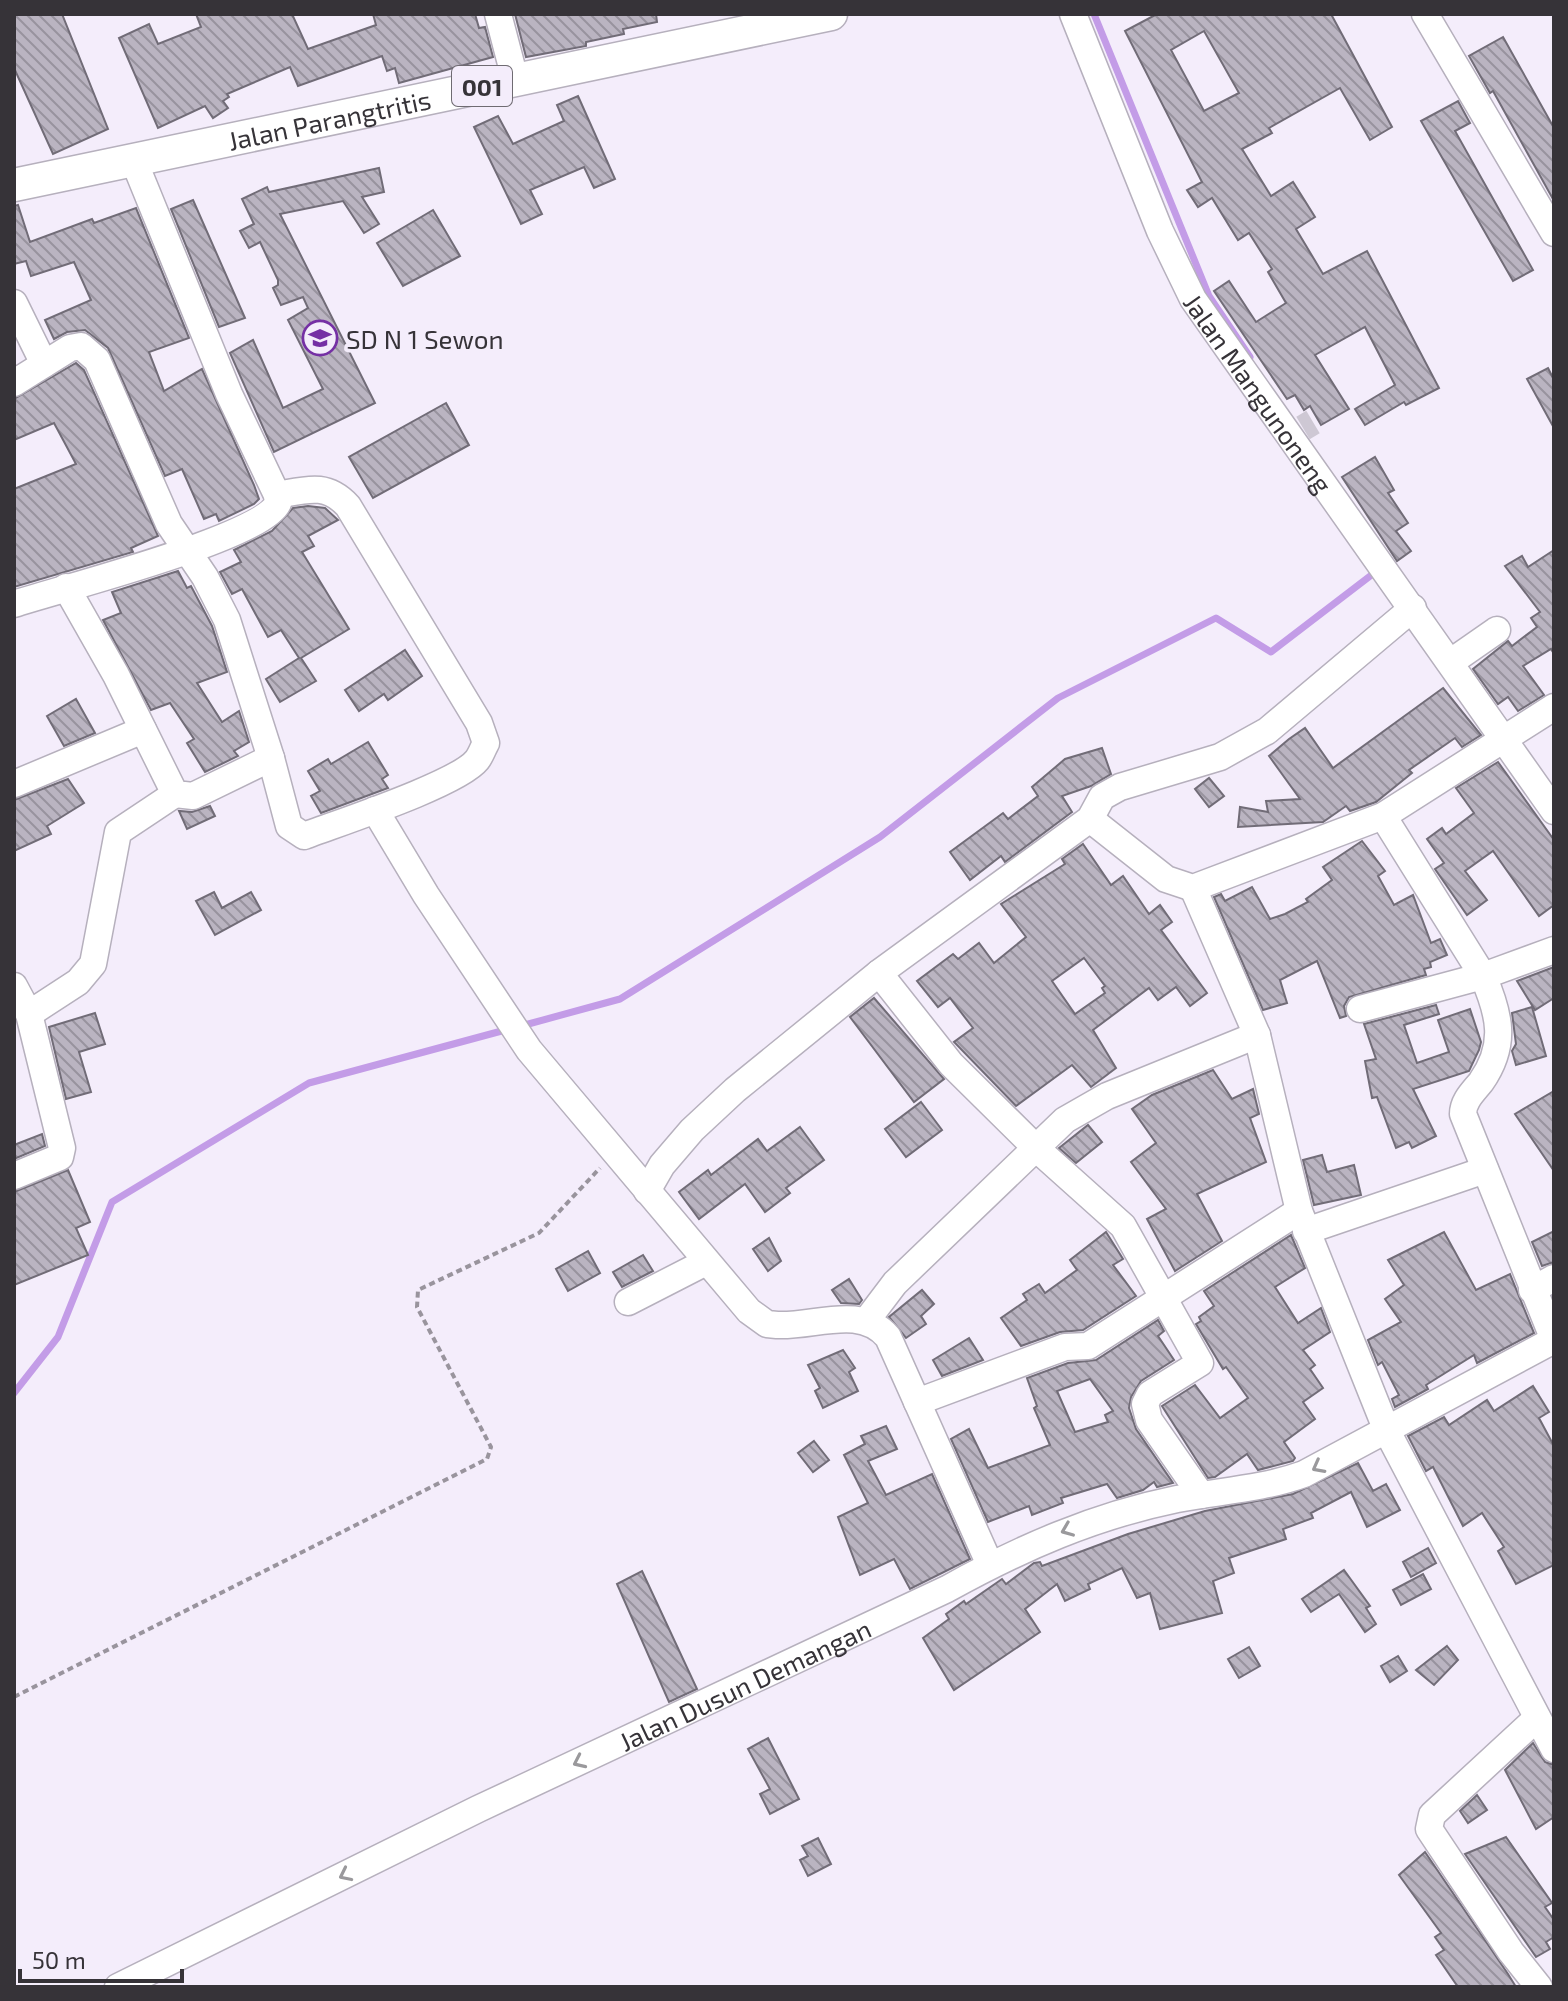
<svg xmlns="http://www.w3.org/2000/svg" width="1568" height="2001" viewBox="0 0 1568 2001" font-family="'Exo 2',sans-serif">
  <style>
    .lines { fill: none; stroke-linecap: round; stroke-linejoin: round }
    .stream { stroke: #c39ce7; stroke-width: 7 }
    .building { fill: url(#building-back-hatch); stroke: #716c77; stroke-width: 2; fill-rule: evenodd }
    .minor-tunnel { stroke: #cec8d4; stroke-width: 26; stroke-dasharray: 26 13; stroke-linecap: butt }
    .minor-casing { stroke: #b6b0bd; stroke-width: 29 }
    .major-casing { stroke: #b6b0bd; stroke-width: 35 }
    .path { stroke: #99949d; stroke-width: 4; stroke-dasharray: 6 4; stroke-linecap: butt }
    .minor { stroke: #fff; stroke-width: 26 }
    .major { stroke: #fff; stroke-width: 32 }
    .oneway { stroke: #9a999c }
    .labels { text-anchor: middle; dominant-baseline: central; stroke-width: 7; stroke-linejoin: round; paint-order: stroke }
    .shield { fill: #f4edfb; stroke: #6f6b72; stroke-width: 2 }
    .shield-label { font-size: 24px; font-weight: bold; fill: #363338 }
    .street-label { font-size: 26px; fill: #363338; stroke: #f4edfb }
    .poi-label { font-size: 26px; fill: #363338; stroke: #f4edfb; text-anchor: start }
  </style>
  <defs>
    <pattern id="building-back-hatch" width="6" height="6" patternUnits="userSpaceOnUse" patternTransform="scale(2)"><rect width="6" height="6" fill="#bab4c1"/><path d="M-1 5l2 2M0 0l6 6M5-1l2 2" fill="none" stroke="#98939e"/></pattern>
  </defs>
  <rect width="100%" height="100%" fill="#f4edfb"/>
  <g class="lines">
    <g class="stream">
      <path d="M1094,14L1209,296L1250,357"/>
      <path d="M521,1026L620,999L880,837L1058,698L1216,618L1271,652L1378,570"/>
      <path d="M14,1393L58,1337L112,1202L309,1083L509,1029"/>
    </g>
  </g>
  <g class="building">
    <path d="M14,14H62L108,129L53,154L14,68Z"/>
    <path d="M196,14H292L308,49L376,25L373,14H475L479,28L485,27L493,57L399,83L395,68L387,71L382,56L298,86L290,67L227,94L229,97L223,101L228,108L213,118L205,106L158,128L119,38L149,24L158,44L201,27Z"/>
    <path d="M515,14H656L657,22L623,29L624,34L586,42V46L526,57Z"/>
    <path d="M1157,14H1331L1392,127L1370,140L1340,88L1269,128L1272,133L1242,149L1271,196L1293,182L1315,217L1296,229L1323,274L1367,251L1439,388L1406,405L1404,402L1365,425L1355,409L1395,385L1365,327L1315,355L1349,409L1321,425L1310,406L1304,410L1295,395L1287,399L1214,291L1229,281L1256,322L1286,303L1268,272L1272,269L1249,233L1238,240L1212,198L1198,207L1187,190L1202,182L1125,31ZM1204,31L1239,93L1204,111L1171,50Z"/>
    <path d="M1503,37L1554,128V201L1493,91L1490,93L1469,56Z"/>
    <path d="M578,96L615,179L594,188L584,167L530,190L542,214L521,224L474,127L498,116L513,144L564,121L557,105Z"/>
    <path d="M1458,101L1470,123L1455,131L1533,270L1513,281L1421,121Z"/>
    <path d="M379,168L384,192L362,197L379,224L364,233L343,201L280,214L375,403L274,452L230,353L253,340L283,408L323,389L288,320L308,308L303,297L281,305L273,288L278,285V280L260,242L249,248L240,231L254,224L242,199L267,187L269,192Z"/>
    <path d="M193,200L245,318L219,327L171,209Z"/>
    <path d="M18,205L30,242L92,219L94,223L136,208L189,338L149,352L164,391L202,369L254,485L259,499L254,504L219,521L216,514L204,519L182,469L165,476L108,348L85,330L67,332L54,339L45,320L91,300L74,262L31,276L26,261L14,264V206Z"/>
    <path d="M433,210L460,256L403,286L377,243Z"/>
    <path d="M76,363L84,370L158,536L131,548L133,552L14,587V489L76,464L54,423L14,440V399Z"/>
    <path d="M1548,368L1554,380V428L1527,379Z"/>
    <path d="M446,403L469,445L373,498L349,457Z"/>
    <path d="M1375,457L1394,490L1388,493L1408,523L1396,531L1411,551L1397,561L1342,477Z"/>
    <path d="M308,506L325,508L338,520L308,536L314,546L302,552L349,629L301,658L316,681L280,702L266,679L299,658L281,630L268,637L242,589L232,594L220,572L241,562L234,550L272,531L293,508Z"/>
    <path d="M1554,550V654L1551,649L1523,666L1544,695L1518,711L1508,697L1498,704L1473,669L1508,641L1512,646L1537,627L1531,618L1540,612L1505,566L1522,556L1528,567Z"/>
    <path d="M178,571L187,588L191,586L212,626L227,672L197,683L222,722L239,711L249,742L234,751L238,756L205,772L187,743L194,739L170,703L151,710L103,620L121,613L112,592Z"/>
    <path d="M405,650L422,676L388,700L384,694L359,711L345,690Z"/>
    <path d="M1443,688L1481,735L1462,747L1455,738L1409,770L1412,773L1376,802L1350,811L1346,806L1323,822L1238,827L1240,807L1268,812L1266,801L1300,799L1269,756L1289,739L1305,728L1333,768Z"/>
    <path d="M76,699L95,733L64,746L47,716Z"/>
    <path d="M368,742L388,775L382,779L388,788L321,813L311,796L320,791L308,771L328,759L331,764Z"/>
    <path d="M1102,748L1111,774L1091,786L1062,796L1072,812L1005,862L1001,856L970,880L950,852L1003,813L1008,819L1038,796L1032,787L1065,759Z"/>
    <path d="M1498,762L1554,840V905L1539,916L1493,851L1465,871L1487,900L1467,915L1435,869L1444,863L1427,839L1442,828L1446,834L1474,813L1456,788Z"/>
    <path d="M1209,778L1224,796L1209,807L1195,789Z"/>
    <path d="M68,779L84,803L47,826L51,834L14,851V800Z"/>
    <path d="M210,806L215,816L187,829L179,811L192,812Z"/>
    <path d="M1362,841L1385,871L1378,876L1394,905L1413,895L1431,943L1440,939L1447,955L1430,962L1431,967L1424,969L1426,975L1349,997L1344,1006L1346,1016L1340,1018L1317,961L1280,980L1287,1003L1263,1010L1214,897L1221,894L1225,901L1252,887L1270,919L1285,914L1308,902L1306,899L1332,880L1323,867Z"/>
    <path d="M1083,844L1111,885L1123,876L1149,914L1160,905L1172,922L1161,930L1207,993L1190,1006L1176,987L1158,1000L1149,988L1093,1030L1116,1068L1091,1087L1072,1065L1016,1106L954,1042L973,1028L950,998L938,1007L917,981L953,954L958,959L979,943L994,963L1026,937L1001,904L1065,864L1062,859ZM1084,958L1105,986L1102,988L1105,993L1075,1014L1052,981Z"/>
    <path d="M214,892L222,908L251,892L261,910L215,935L196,901Z"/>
    <path d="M1554,967V998L1535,1010L1517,981Z"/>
    <path d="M874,998L944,1079L914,1102L850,1017Z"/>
    <path d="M1436,1005L1439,1014L1404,1025L1417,1063L1449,1052L1438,1020L1470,1009L1481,1042L1479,1050L1469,1071L1413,1089L1436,1136L1412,1148L1409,1142L1396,1148L1377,1097L1372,1098L1365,1061L1376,1059L1364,1024Z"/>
    <path d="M1532,1007L1546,1056L1516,1065L1512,1051L1516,1044L1512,1013Z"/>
    <path d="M95,1013L105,1044L79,1052L91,1092L66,1099L49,1027Z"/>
    <path d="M1213,1070L1232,1099L1253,1089L1259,1114L1250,1118L1266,1162L1197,1194L1222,1241L1175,1271L1147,1219L1166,1209L1131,1162L1156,1143L1132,1109L1152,1095Z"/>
    <path d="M1554,1091V1171L1515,1114Z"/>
    <path d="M921,1102L942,1130L906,1157L885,1129Z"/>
    <path d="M1088,1125L1102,1142L1076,1163L1059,1148Z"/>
    <path d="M800,1127L824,1160L786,1188L790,1193L765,1212L745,1184L699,1219L679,1192L708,1170L711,1175L758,1139L767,1151Z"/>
    <path d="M42,1134L45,1146L14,1159V1145Z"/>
    <path d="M1322,1155L1327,1172L1354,1165L1361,1195L1314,1205L1303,1160Z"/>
    <path d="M68,1170L90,1222L76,1228L88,1255L14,1285V1192Z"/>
    <path d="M1554,1231V1262L1542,1266L1532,1242Z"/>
    <path d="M1106,1232L1123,1259L1113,1265L1136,1296L1083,1330L1060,1332L1021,1346L1001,1318L1027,1300L1023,1294L1039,1284L1045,1293L1077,1270L1070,1260Z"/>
    <path d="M1444,1232L1476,1290L1510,1274L1534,1333L1477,1363L1474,1355L1426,1385L1428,1389L1395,1407L1392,1399L1399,1395L1382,1362L1378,1365L1368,1340L1401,1322L1385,1299L1404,1285L1388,1260Z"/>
    <path d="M1291,1235L1305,1268L1275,1287L1298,1323L1321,1308L1330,1332L1303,1350L1315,1365L1310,1369L1323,1388L1303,1402L1315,1419L1284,1442L1295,1458L1293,1461L1258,1470L1247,1454L1215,1477L1208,1478L1162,1406L1195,1385L1220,1418L1248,1398L1226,1367L1223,1369L1196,1324L1201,1321L1199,1317L1214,1306L1204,1291Z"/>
    <path d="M769,1238L781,1261L768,1271L753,1249Z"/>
    <path d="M588,1251L600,1273L568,1291L556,1269Z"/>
    <path d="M643,1255L653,1271L622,1287L613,1272Z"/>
    <path d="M849,1279L862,1300L859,1304L841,1303L832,1290Z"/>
    <path d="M922,1290L934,1304L921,1316L926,1324L906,1338L889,1317Z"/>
    <path d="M1158,1320L1164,1331L1158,1336L1174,1360L1141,1381L1131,1397L1129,1408L1136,1429L1173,1483L1157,1487L1154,1482L1143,1490L1117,1498L1107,1484L1061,1498L1063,1503L1032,1515L1029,1506L988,1522L951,1439L969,1429L988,1468L1050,1445L1034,1408L1037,1406L1027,1378L1068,1363L1096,1360ZM1090,1379L1113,1411L1105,1415L1108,1422L1075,1432L1057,1391Z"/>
    <path d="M969,1338L983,1360L942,1376L933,1360Z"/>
    <path d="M843,1350L855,1368L849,1372L858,1391L823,1408L815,1391L820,1388L808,1365Z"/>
    <path d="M1533,1386L1549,1412L1539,1418L1554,1446V1565L1516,1584L1498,1551L1504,1547L1482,1513L1463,1526L1433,1467L1426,1471L1408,1436L1444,1417L1449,1425L1487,1400L1494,1411Z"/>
    <path d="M886,1426L897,1449L868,1461L886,1495L932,1474L970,1559L910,1589L894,1559L860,1575L838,1517L868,1503L844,1455L865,1444L861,1436Z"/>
    <path d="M814,1441L829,1460L813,1472L798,1453Z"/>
    <path d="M1358,1463L1373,1491L1386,1484L1400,1510L1367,1527L1351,1492L1311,1513L1313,1518L1283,1529L1286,1539L1229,1558L1234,1573L1213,1581L1222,1613L1160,1629L1150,1593L1137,1598L1122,1568L1088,1584L1090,1589L1065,1601L1057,1584L1025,1609L1040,1632L954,1690L923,1638L949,1619L946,1614L964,1601L966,1604L1002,1579L1006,1584L1034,1563L1040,1562L1042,1566L1128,1534L1205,1511L1293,1494Z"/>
    <path d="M1428,1548L1436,1563L1411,1577L1403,1562Z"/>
    <path d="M1344,1570L1370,1606L1366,1608L1376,1624L1365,1632L1339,1594L1311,1612L1302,1599Z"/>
    <path d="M642,1571L697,1689L669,1702L617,1584Z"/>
    <path d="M1423,1574L1431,1589L1401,1605L1393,1590Z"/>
    <path d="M1447,1646L1458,1660L1434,1685L1416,1670Z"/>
    <path d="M1249,1647L1260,1666L1239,1678L1228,1659Z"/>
    <path d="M1398,1656L1407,1671L1390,1682L1381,1666Z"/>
    <path d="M768,1738L799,1799L770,1814L760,1794L770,1789L748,1749Z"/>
    <path d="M1533,1743L1545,1762L1554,1765V1817L1536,1829L1505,1770Z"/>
    <path d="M1477,1795L1487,1810L1468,1823L1460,1811Z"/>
    <path d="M1506,1837L1552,1903L1545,1907L1554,1920V1937L1546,1942L1550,1949L1536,1957L1465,1854Z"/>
    <path d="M818,1838L831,1864L808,1876L800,1860L808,1856L802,1846Z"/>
    <path d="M1425,1852L1508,1974L1516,1987H1458L1436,1955L1444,1950L1435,1937L1441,1933L1399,1875Z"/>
  </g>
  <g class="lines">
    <path class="minor-tunnel" d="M1303,428L1313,422"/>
    <g class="minor-casing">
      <g id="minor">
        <path d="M498,14L515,79"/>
        <path id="s1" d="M1073,14L1160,231L1193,299L1554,811"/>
        <path d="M1425,14L1554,233"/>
        <path d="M14,303L44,364"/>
        <path d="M14,383L70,348L81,346L97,360L169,524L205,577L227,620L271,758L289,826L304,836C338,823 458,784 477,760C481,755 483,748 486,743L479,723L348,506C326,482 306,490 277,495"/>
        <path d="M66,587L116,675L175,794L193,796L271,758"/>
        <path d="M14,604C59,589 262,538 278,503L277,495L229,394L134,161"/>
        <path d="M1451,662L1497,630"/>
        <path d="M14,784L143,730"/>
        <path d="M375,810L426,895L529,1050L749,1311L767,1324L777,1325C815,1327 860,1304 888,1337L990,1565"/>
        <path d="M1383,816L1483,976C1500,1015 1507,1045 1481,1082C1473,1092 1463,1101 1463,1114L1554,1340"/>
        <path d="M1090,819L1166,879L1193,888L1383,816L1554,707"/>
        <path d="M1193,888L1257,1035L1299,1211L1387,1431L1554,1749"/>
        <path d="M879,973L951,1064L1037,1149L1123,1226L1200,1363L1150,1394L1145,1404L1149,1420L1201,1495"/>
        <path d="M14,986L29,1014L62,1148L60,1157L14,1176"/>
        <path d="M1360,1009L1483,976L1554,950"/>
        <path d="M29,1014L78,982L93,964L118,832L175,794"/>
        <path d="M647,1191L662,1165L692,1130L735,1090L879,973L1090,819L1102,797L1120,787L1220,757L1267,731L1413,608"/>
        <path d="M1306,1231L1485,1170"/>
        <path d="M1532,1290L1554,1278"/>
        <path d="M628,1302L706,1262"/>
        <path d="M867,1320L895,1283L1065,1120L1107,1096L1257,1035"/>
        <path d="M917,1402L1065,1347L1088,1346L1299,1211"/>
        <path d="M1537,1718L1432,1815L1429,1829L1511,1952L1539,1987"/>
        <path id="s2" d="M118,1987L478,1809L947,1589C1021,1548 1094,1516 1177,1499C1219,1491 1263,1489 1304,1474L1554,1340"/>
      </g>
    </g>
    <g class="major-casing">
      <g id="major">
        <path id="s3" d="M14,185L831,14"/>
      </g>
    </g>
    <path class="path" d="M14,1697L487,1459L491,1447L417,1307L418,1290L539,1233L600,1168"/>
    <use href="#minor" class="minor"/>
    <use href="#major" class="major"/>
  </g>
  <defs><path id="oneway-chevron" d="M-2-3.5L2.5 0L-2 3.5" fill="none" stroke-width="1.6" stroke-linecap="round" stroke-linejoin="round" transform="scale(2)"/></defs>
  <g class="oneway">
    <use href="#oneway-chevron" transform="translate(1318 1467) rotate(152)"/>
    <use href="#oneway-chevron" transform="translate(1067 1530) rotate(158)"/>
    <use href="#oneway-chevron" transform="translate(579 1762) rotate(155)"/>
    <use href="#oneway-chevron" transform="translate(345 1875) rotate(154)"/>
  </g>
  <defs>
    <g id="school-ring" transform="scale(1.8)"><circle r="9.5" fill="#f4edfb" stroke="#7530a4" stroke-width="1.5"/><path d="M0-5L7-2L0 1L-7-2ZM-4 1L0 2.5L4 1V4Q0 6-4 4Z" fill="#7530a4"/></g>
  </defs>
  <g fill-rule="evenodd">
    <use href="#school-ring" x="320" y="338"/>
  </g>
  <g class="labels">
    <rect class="shield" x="452" y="66" width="60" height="40" rx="6"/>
    <g class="shield-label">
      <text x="482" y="86">001</text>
    </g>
    <g class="street-label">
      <text stroke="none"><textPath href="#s3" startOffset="322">Jalan Parangtritis</textPath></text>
      <text stroke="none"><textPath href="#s1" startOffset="424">Jalan Mangunoneng</textPath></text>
      <text stroke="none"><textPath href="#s2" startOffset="696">Jalan Dusun Demangan</textPath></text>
    </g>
    <g class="poi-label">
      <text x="346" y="338">SD N 1 Sewon</text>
    </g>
  </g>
  <rect width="1568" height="2001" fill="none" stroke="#363338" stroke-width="32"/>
  <path d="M20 1969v12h162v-12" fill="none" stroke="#363338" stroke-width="4"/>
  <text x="32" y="1969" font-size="24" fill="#363338" stroke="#f4edfb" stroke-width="6" paint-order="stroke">50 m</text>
</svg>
